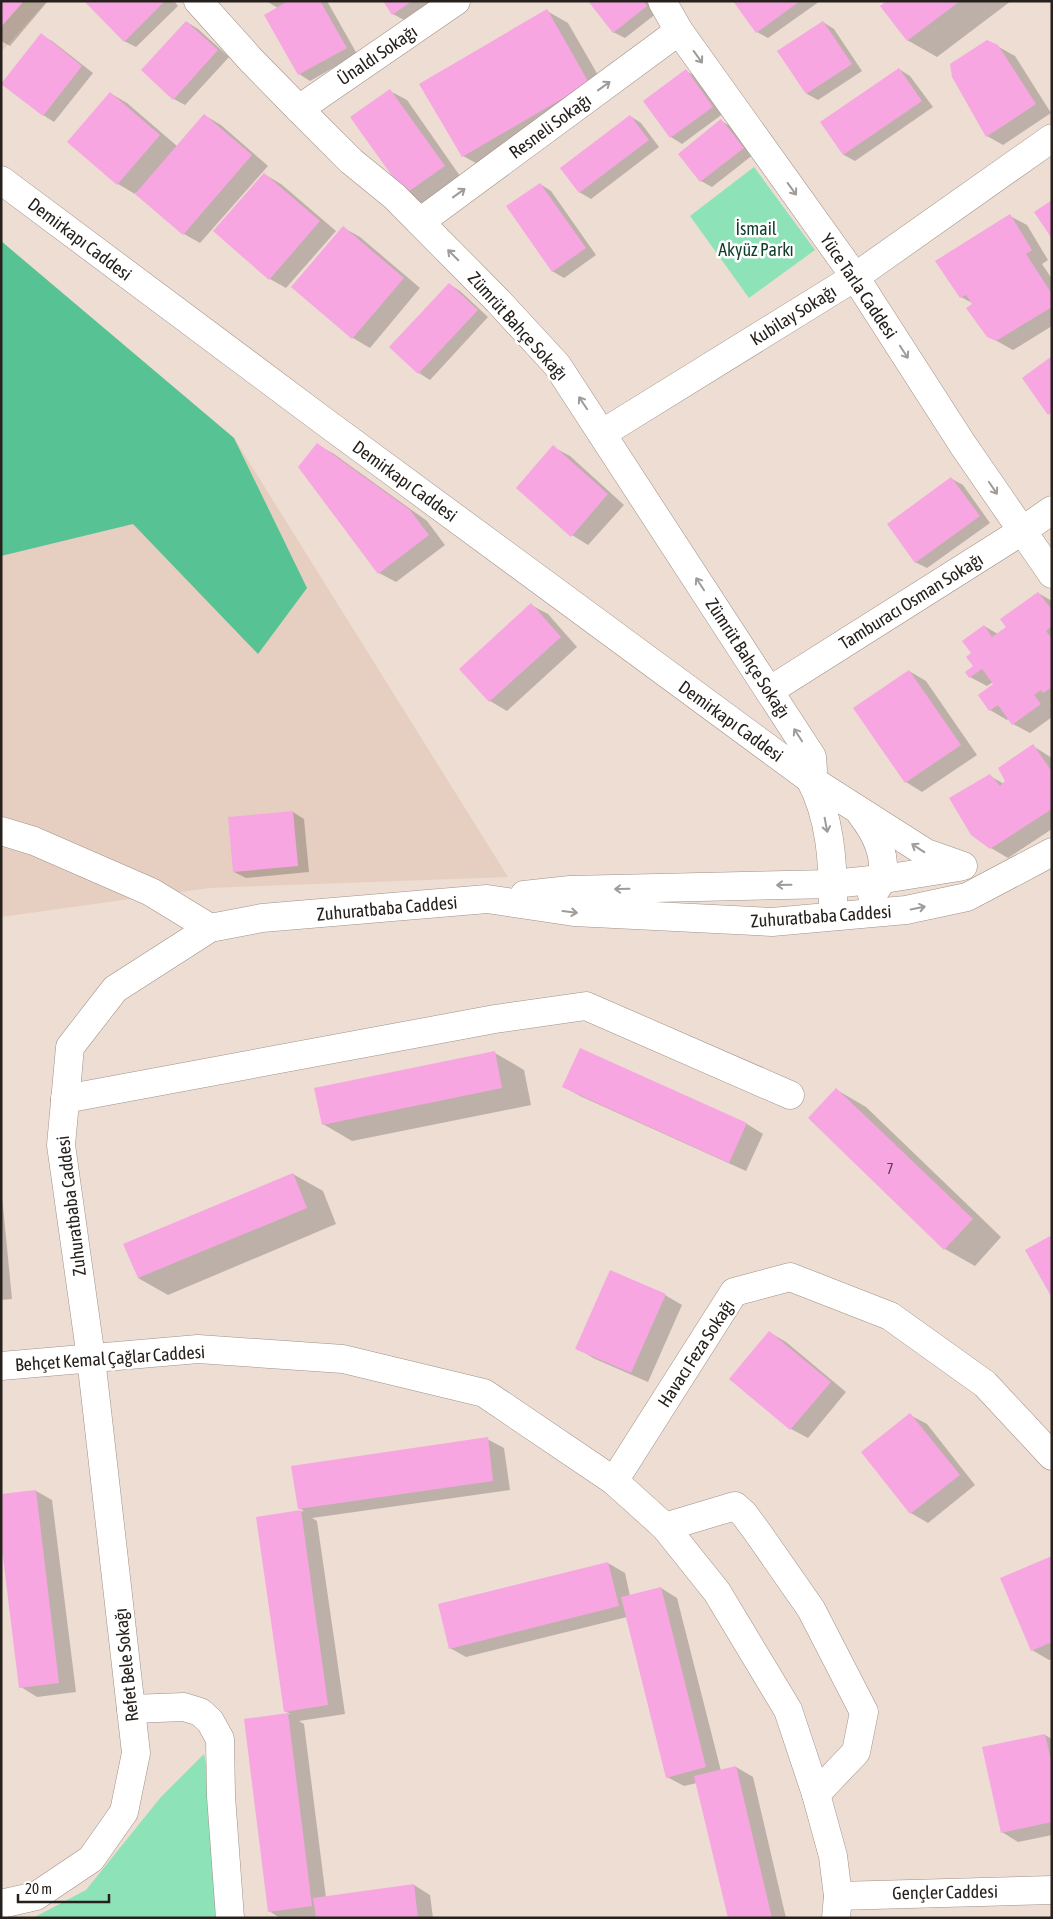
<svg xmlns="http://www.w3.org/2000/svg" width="1053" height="1919" viewBox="0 0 1053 1919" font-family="'Asap Condensed',sans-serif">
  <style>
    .built { fill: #e6cfc0 }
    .green { fill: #8de2b8 }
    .forest { fill: #57c293 }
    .shadow { fill: #0003 }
    .building { fill: #f7a6e2 }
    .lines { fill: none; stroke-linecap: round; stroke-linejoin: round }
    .minor-casing { stroke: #a09187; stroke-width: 29 }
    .major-casing { stroke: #a09187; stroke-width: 29 }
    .minor { stroke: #fff; stroke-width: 28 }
    .major { stroke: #fff; stroke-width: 28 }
    .oneway { stroke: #9e9b99 }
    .labels { text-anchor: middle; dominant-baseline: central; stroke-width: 5; stroke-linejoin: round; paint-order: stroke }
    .number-label { font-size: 15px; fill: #5b424e }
    .street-label { font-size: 18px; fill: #27211d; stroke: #fff }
    .park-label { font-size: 18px; fill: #103e2b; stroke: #fff }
  </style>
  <rect width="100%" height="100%" fill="#edddd2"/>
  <g class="built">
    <path d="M1,1H47L1,52Z"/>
    <path d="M1,241L234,438L508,877L209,888L1,917Z"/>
  </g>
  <g class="green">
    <path d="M754,167L815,250L749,298L690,216Z"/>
    <path d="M204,1754L215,1812L224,1918H33L86,1890L161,1797Z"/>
  </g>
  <path class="forest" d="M1,241L234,438L307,588L258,654L133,524L1,556Z"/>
  <g class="shadow">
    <path d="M1,1H48L10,46L1,41Z"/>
    <path d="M86,1H174L178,6L136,47L124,41Z"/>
    <path d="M266,1H327L357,54L310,81L299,74L278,8Z"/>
    <path d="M384,1H432L404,20L393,14Z"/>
    <path d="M589,1H648L657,13L625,38L613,32Z"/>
    <path d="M735,1H820L768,38L757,32Z"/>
    <path d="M889,1H1011L937,57L907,40Z"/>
    <path d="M547,11L568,23L610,96L485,168L463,156Z"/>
    <path d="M187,22L198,29L229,57L185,105L174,99Z"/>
    <path d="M823,22L834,29L862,71L818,100L807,94Z"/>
    <path d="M41,35L52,41L93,73L54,122L43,115Z"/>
    <path d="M997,46L1015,56L1051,113L1003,145L987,136Z"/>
    <path d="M899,69L910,76L933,107L855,161L844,155L822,123Z"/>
    <path d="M686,71L697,77L724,113L682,144L671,137Z"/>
    <path d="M390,91L407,100L460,176L422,203L406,193Z"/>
    <path d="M110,93L127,103L177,146L204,115L221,125L268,166L200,243L184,234L136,192L135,194L118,184L69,142Z"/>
    <path d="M630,116L641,123L659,147L591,199L579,192Z"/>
    <path d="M721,121L732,127L754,154L712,187L701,181Z"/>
    <path d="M264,174L281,184L336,231L286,288L270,279Z"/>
    <path d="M540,184L551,191L596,255L564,278L552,271Z"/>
    <path d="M1010,216L1027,225L1048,260L1042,264L1052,279V326L1013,350L988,336L974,304L961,297Z"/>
    <path d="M344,228L360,237L420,288L370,348L353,338L293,287Z"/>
    <path d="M449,284L460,291L488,317L430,380L419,373Z"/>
    <path d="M318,445L334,454L427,521L445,545L396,582L379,573Z"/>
    <path d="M553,447L570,456L624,505L588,545L572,535Z"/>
    <path d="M952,479L963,485L990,523L927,568L915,562Z"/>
    <path d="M1038,593L1052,601V704L1050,705L1052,708V717L1030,733L1013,724L1009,718L1007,720L990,710L980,696L995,684L993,682L987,686L970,677L975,666L973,654L984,626L998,634L1008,627Z"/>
    <path d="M531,605L548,614L577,647L507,711L490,701L461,669Z"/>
    <path d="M909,671L926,681L977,755L922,792L906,782Z"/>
    <path d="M1033,746L1052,758V829L1008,858L991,848L990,776L1004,784Z"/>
    <path d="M293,812L304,819L309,872L246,878L234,872Z"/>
    <path d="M581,1050L747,1124L763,1134L746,1171L580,1096L564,1087Z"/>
    <path d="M495,1053L524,1070L531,1105L352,1141L323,1124Z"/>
    <path d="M837,1090L866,1107L1001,1237L975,1266L945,1249Z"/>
    <path d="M293,1174L323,1191L336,1224L168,1295L138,1278Z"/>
    <path d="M1,1186L12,1299L1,1300Z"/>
    <path d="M665,1295L682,1305L648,1382L593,1358L577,1348Z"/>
    <path d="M769,1332L786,1342L846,1392L808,1438L791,1429Z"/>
    <path d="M910,1415L927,1424L975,1485L928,1523L911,1513L863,1452Z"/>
    <path d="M487,1439L504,1448L510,1490L312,1518L317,1521L345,1714L299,1721L304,1724L326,1898L414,1885L430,1895L433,1918H280L269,1911L245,1720L290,1714L285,1711L257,1518L304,1511L299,1508Z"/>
    <path d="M36,1491L52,1500L76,1692L37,1697L21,1687Z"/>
    <path d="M1052,1558V1659L1049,1660L1032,1650Z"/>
    <path d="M608,1563L625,1573L630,1596L661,1588L677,1598L721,1771L736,1767L753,1777L786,1918H729L697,1783L684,1786L667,1777L627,1617L466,1657L450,1648Z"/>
    <path d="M1045,1735L1052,1739V1835L1018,1842L1002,1832Z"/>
  </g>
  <g class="building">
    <path d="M1,1H24L1,27Z"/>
    <path d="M84,1H165L124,42Z"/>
    <path d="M288,1H320L347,48L298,75L264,15Z"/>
    <path d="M383,1H412L392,15Z"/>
    <path d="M588,1H643L647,6L613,33Z"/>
    <path d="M733,1H800L756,33Z"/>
    <path d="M887,1H960L907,41L880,6Z"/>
    <path d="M547,9L589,83L462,157L419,84Z"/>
    <path d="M186,21L218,50L173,100L141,70Z"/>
    <path d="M823,21L852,64L806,94L777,51Z"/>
    <path d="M41,33L82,66L43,116L1,84Z"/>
    <path d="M987,40L998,45L1036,104L986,137L952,77L950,64Z"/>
    <path d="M899,68L922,101L843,155L820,122Z"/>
    <path d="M686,69L713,107L670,138L643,101Z"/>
    <path d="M390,89L445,166L405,194L350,117Z"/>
    <path d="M110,92L160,135L117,185L67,142Z"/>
    <path d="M204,114L252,155L183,235L135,194Z"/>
    <path d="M630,115L649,140L579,193L560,168Z"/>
    <path d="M721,119L744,148L700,182L678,154Z"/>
    <path d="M264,173L320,221L269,280L213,231Z"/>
    <path d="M540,183L586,248L552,272L506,206Z"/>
    <path d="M1052,200V239L1034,212Z"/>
    <path d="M1010,214L1032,250L1026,254L1052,294V307L996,341L987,337L966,308L972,304L966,295L960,298L935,261Z"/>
    <path d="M343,226L404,278L352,339L291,287Z"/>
    <path d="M449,283L478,310L418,374L389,347Z"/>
    <path d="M1052,356V412L1048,415L1022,378Z"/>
    <path d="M317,443L410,510L429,535L378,574L298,467Z"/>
    <path d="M553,445L608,494L571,537L516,488Z"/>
    <path d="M951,477L980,516L915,563L887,524Z"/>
    <path d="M1038,592L1052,610V626L1046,631L1052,639V687L1043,693L1041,690L1034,695L1041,704L1012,725L998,705L989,711L978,695L993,684L982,669L969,678L965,672L973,666L966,657L971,653L962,641L984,625L992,637L1006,627L1000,619Z"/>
    <path d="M531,603L561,637L489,702L459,669Z"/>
    <path d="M909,670L961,745L905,783L853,708Z"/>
    <path d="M1033,744L1052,772V809L990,849L971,835L949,798L990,774L1000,786L1005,781L998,768Z"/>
    <path d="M293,811L298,866L233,872L228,817Z"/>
    <path d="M580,1048L747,1123L729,1163L562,1087Z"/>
    <path d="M495,1051L502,1088L322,1125L314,1088Z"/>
    <path d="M836,1088L973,1219L944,1250L808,1118Z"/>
    <path d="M293,1173L307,1208L138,1278L123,1244Z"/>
    <path d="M1052,1235V1298L1025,1250Z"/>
    <path d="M610,1270L666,1294L631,1373L575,1349Z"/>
    <path d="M769,1331L831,1382L790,1430L729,1379Z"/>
    <path d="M910,1413L960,1475L910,1514L861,1452Z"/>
    <path d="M488,1437L493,1481L298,1509L291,1466Z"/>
    <path d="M36,1490L59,1683L19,1688L1,1541V1494Z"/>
    <path d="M301,1510L328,1705L284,1712L256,1517Z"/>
    <path d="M1052,1556V1642L1031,1651L1000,1578Z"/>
    <path d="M608,1562L619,1606L449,1649L438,1604Z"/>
    <path d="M661,1587L706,1767L666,1778L621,1597Z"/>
    <path d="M288,1713L312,1906L268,1912L244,1719Z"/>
    <path d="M1045,1734L1052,1765V1822L1001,1833L982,1747Z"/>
    <path d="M736,1766L772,1918H728L694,1776Z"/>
    <path d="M414,1884L418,1918H316L313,1898Z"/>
  </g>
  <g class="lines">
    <g class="minor-casing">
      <g id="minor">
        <path d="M198,1L251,60L299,109L351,161L394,196L498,301L557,365L812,757L813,770L810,779"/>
        <path d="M299,109L456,1"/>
        <path d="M1,180L325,422L810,779L926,853L963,866"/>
        <path d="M420,222L679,31"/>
        <path d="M603,433L855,277L1052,138"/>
        <path d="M769,691L1022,531L1052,510"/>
        <path d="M810,779C830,816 833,861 833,902"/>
        <path d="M861,814C875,832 887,854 882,878C881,884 875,890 872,895"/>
        <path d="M1,831L34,841L151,892L210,928"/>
        <path d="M524,895L570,890L833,884L890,878L959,867"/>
        <path d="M65,1099L495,1019L586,1006L790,1095"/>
        <path d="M614,1481L734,1292L790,1277L890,1316L985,1384L1052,1456"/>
        <path d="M665,1527L735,1506L744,1514L758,1533L811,1609L864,1712L856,1752L816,1794"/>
        <path d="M131,1709L184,1707L200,1712L210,1721L220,1739L221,1796L230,1918"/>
        <path d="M838,1896L1052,1890"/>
        <path d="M1,1904L36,1896L91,1859L124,1812L136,1753L91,1358L61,1145L70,1047L115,989L210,928L262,918L487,899L574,912L772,922L906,910L967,897L1052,852"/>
      </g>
    </g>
    <g class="major-casing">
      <g id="major">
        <path d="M662,1L679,31L855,277L963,445L1052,574"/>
        <path d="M1,1366L198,1349L343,1359L484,1393L614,1481L665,1527L717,1592L788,1710L816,1794L833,1856L838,1896L836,1918"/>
      </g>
    </g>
    <use href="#minor" class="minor"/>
    <use href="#major" class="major"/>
  </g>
  <defs><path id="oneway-shaft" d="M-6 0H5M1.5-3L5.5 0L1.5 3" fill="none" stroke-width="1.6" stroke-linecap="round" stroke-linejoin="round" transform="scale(1.25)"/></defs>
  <g class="oneway">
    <use href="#oneway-shaft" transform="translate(698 57) rotate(54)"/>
    <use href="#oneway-shaft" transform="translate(604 86) rotate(-36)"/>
    <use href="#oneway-shaft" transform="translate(792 189) rotate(54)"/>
    <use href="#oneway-shaft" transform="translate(459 193) rotate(-36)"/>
    <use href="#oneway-shaft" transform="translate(453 255) rotate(-135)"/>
    <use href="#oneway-shaft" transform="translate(904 352) rotate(57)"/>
    <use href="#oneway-shaft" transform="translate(583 403) rotate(-124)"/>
    <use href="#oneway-shaft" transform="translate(993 488) rotate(56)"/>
    <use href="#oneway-shaft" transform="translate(700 584) rotate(-123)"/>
    <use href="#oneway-shaft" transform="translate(798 735) rotate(-123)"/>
    <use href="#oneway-shaft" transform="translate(826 825) rotate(79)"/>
    <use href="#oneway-shaft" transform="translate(918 848) rotate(-147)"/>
    <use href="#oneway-shaft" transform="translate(784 885) rotate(179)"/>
    <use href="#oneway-shaft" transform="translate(622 889) rotate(179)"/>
    <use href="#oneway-shaft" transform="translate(918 908) rotate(-12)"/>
    <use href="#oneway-shaft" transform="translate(570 912) rotate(7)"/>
  </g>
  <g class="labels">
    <g class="number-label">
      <text x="890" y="1168">7</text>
    </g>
    <g class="street-label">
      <text transform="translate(377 55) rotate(-34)">Ünaldı Sokağı</text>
      <text transform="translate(550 126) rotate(-36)">Resneli Sokağı</text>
      <text transform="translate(80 239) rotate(37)">Demirkapı Caddesi</text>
      <text transform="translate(859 286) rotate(56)">Yüce Tarla Caddesi</text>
      <text transform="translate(793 315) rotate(-32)">Kubilay Sokağı</text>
      <text transform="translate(518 326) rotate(48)">Zümrüt Bahçe Sokağı</text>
      <text transform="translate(405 481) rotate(36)">Demirkapı Caddesi</text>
      <text transform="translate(911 601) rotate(-32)">Tamburacı Osman Sokağı</text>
      <text transform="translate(748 658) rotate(57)">Zümrüt Bahçe Sokağı</text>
      <text transform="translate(731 721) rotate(36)">Demirkapı Caddesi</text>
      <text transform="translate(387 908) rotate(-5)">Zuhuratbaba Caddesi</text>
      <text transform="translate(821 916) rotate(-4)">Zuhuratbaba Caddesi</text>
      <text transform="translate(71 1206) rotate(-97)">Zuhuratbaba Caddesi</text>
      <text transform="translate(696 1353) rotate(-57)">Havacı Feza Sokağı</text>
      <text transform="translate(110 1358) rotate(-4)">Behçet Kemal Çağlar Caddesi</text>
      <text transform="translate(126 1665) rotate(-96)">Refet Bele Sokağı</text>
      <text transform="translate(945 1892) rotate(-1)">Gençler Caddesi</text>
    </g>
    <g class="park-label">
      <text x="756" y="228">İsmail<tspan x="756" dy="21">Akyüz Parkı</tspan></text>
    </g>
  </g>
  <rect width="1053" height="1919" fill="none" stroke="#27211d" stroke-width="5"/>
  <path d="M18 1894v8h91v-8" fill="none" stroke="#27211d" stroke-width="2.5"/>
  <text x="25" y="1894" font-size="15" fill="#27211d" stroke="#ffffff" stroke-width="4" paint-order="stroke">20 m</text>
</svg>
